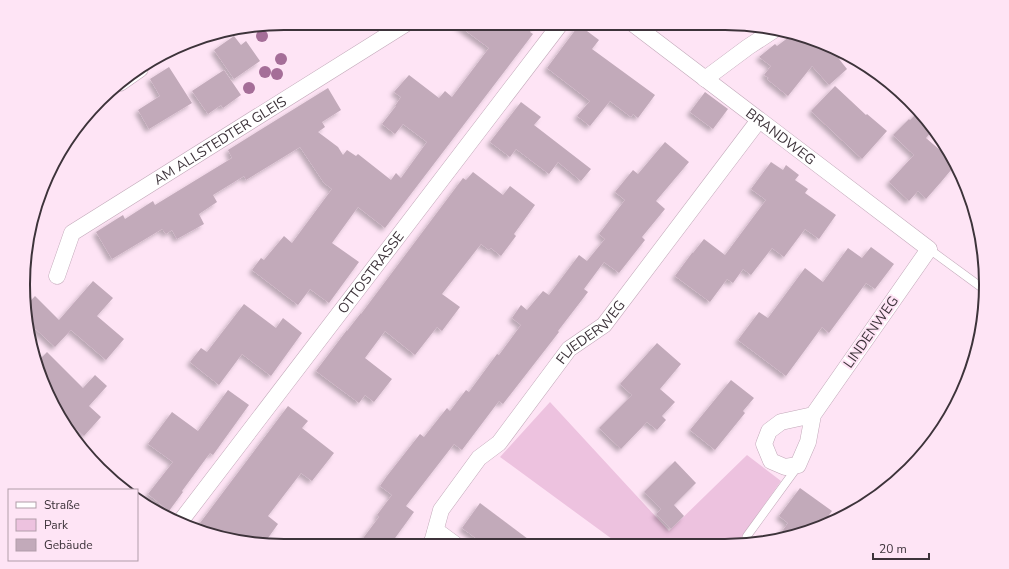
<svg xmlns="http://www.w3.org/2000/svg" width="1009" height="569" viewBox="0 0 1009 569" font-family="'Nunito Sans',sans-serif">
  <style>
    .green { fill: #edc2df }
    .building { fill: #c2aaba; filter: url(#shadow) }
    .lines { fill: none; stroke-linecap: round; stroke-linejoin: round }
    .lane-casing { stroke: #c2a9b9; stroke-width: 9 }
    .street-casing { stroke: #c2a9b9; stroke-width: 17 }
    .lane { stroke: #fff; stroke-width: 8 }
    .street { stroke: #fff; stroke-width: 16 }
    .tree { fill: #a56e98 }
    .labels { text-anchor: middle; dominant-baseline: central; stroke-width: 4; stroke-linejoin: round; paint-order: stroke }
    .street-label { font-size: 14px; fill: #3d333a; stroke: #fee4f5 }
    .rim { fill: none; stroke: #3d333a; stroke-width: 2 }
  </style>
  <defs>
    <filter id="shadow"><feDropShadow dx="-3.5" dy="3.5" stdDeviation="2" flood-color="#0004"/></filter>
  </defs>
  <rect width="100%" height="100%" fill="#fee4f5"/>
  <path class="green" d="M550,402L669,531L747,455L781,481L737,544H614L612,539L500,457Z"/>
  <g class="building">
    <path d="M455,23H536L530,32L533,34L385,228L358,207L332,243L359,262L329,303L310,289L298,305L252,270L261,258L264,260L284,236L292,243L332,189L324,183L300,147L246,180L244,176L213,195L217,202L199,214L204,224L177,239L172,230L166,234L162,229L112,259L96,232L123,215L125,219L153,201L155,205L232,158L228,150L328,88L341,110L322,122L325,127L318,132L338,147L343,155L347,150L356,156L358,154L391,180L396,173L401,178L427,142L403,124L395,134L382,124L396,106H395L401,97L394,92L409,75L439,98L445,91L452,97L489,48Z"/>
    <path d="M579,25L599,40L592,49L655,95L638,118L633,114L631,117L610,101L590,126L577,116L590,101L547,68Z"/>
    <path d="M793,34L808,37L845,53L839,59L847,69L829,85L812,66L788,96L767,79L769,78L764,75L771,66L759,57L775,44L777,46Z"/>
    <path d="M234,36L241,45L246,41L260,61L234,79L214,50Z"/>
    <path d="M169,67L192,103L149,129L138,110L160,96L150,79Z"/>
    <path d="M224,70L241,95L223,108L221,105L208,114L192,91Z"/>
    <path d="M835,86L866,115L867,114L887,131L862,159L811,111Z"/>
    <path d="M705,92L728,109L713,129L690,112Z"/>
    <path d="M521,102L541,117L534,125L591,169L581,181L558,162L549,174L516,149L510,157L490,142Z"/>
    <path d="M919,111L934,129L926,138L956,164L941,182L926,199L918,191L909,201L889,182L914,155L893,135L909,119L910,120Z"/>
    <path d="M665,142L689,162L656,201L665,209L642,237L645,240L619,273L604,262L584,289L588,292L558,331L559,332L503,404L499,401L462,450L454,444L406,506L414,512L390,545H358L379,517L377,515L392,495L380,486L387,476L420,434L424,437L447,408L450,411L466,390L469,392L497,354L499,355L521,325L512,318L521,305L527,310L543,291L549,295L579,255L587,261L605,239L599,234L625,200L615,192L633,170L638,174Z"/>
    <path d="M771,162L783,170L786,165L799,175L795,180L808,189L805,193L836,215L819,239L805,229L784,257L772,248L751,275L743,269L733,283L727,279L710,302L675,276L692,253H693L704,239L725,255L766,200L751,189Z"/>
    <path d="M473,172L503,195L510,186L535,205L514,234L516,236L501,256L491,248L489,250L481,244L442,294L460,307L442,331L437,327L415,355L385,331L365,358L392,379L374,402L365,395L359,403L316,371L347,330V331L361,313V314L463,178L466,180Z"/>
    <path d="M871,247L894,264L875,289L866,283L829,333L822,327L786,376L738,340L759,312L768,318L805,268L823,282L848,248L862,258Z"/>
    <path d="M93,281L113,298L97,316L124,339L106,360L71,330L55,347L28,322L25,307L35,296L59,320Z"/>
    <path d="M244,304L276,328L283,318L302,333L271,376L242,354L219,385L190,362L201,348L207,352Z"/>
    <path d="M657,343L681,364L660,389L675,402L662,416L666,420L657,430L647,422L621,449L599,428L632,395L620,384Z"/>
    <path d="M47,352L83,388L95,375L107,386L89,406L101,417L84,436L63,417L59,411L62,408L50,395L43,384L38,361Z"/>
    <path d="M731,380L754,398L743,411L745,413L715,450L690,430Z"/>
    <path d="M228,390L249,405L213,455L210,453L182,491L183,492L169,511L148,494L173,462L148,444L172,412L198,431Z"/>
    <path d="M288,406L308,421L302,428L334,453L312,481L301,473L268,516L278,524L263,545L219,537L200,523Z"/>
    <path d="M675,461L696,483L674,505L684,516L671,529L656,514L661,509L644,492Z"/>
    <path d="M800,488L832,511L821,526L809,532L776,540L788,523L779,516Z"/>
    <path d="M480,503L536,545H485L462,528Z"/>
  </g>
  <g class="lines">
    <g class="lane-casing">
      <g id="lane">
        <path d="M929,249L985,290"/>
        <path d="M747,536L798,466"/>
      </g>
    </g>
    <g class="street-casing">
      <g id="street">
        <path id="s1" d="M632,23L929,249L813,415L781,422L769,431L764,444L771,461L785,467L798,465L808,442L813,415"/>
        <path d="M705,79L748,47L774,30"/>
        <path d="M120,83L140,69"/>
        <path id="s2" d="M57,276L72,233L407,23"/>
        <path id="s3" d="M180,522L561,23"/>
        <path d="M435,533L441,534L456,545"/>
        <path id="s4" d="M430,545L433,539L441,510L479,458L499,443L569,349L604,325L759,120"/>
      </g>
    </g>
    <use href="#lane" class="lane"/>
    <use href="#street" class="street"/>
  </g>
  <g class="tree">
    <circle cx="262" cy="36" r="6"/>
    <circle cx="281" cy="59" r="6"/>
    <circle cx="265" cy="72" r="6"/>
    <circle cx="277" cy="74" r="6"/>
    <circle cx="249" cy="88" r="6"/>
  </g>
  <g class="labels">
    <g class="street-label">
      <text stroke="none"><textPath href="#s1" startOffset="187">BRANDWEG</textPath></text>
      <text stroke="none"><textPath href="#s2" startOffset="220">AM ALLSTEDTER GLEIS</textPath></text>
      <text stroke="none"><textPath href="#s3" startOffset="314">OTTOSTRASSE</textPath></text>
      <text stroke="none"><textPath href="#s4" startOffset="271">FLIEDERWEG</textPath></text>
      <text transform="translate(871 332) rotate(-55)">LINDENWEG</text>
    </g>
  </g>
  <path d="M0 0H1009V569H0ZM284 30H725A254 254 0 0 1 979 284V285A254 254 0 0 1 725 539H284A254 254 0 0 1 30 285V284A254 254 0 0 1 284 30Z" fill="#fee4f5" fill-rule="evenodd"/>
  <path class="rim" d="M284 30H725A254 254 0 0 1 979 284V285A254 254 0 0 1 725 539H284A254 254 0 0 1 30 285V284A254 254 0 0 1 284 30Z"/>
  <rect x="8" y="489" width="130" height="72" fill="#fee4f5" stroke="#b19daa"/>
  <rect x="16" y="502" width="20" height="6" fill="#ffffff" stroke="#b19daa"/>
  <text x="44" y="509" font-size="12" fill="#3d333a">Straße</text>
  <rect x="16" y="519" width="20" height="12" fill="#edc2df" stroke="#b19daa"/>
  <text x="44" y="529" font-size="12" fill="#3d333a">Park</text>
  <rect x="16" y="539" width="20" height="12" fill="#c2aaba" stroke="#b19daa"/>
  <text x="44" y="549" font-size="12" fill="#3d333a">Gebäude</text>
  <path d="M873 553v6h56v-6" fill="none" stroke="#3d333a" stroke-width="2"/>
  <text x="879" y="553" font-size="12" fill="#3d333a" stroke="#fee4f5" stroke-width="3" paint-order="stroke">20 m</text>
</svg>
